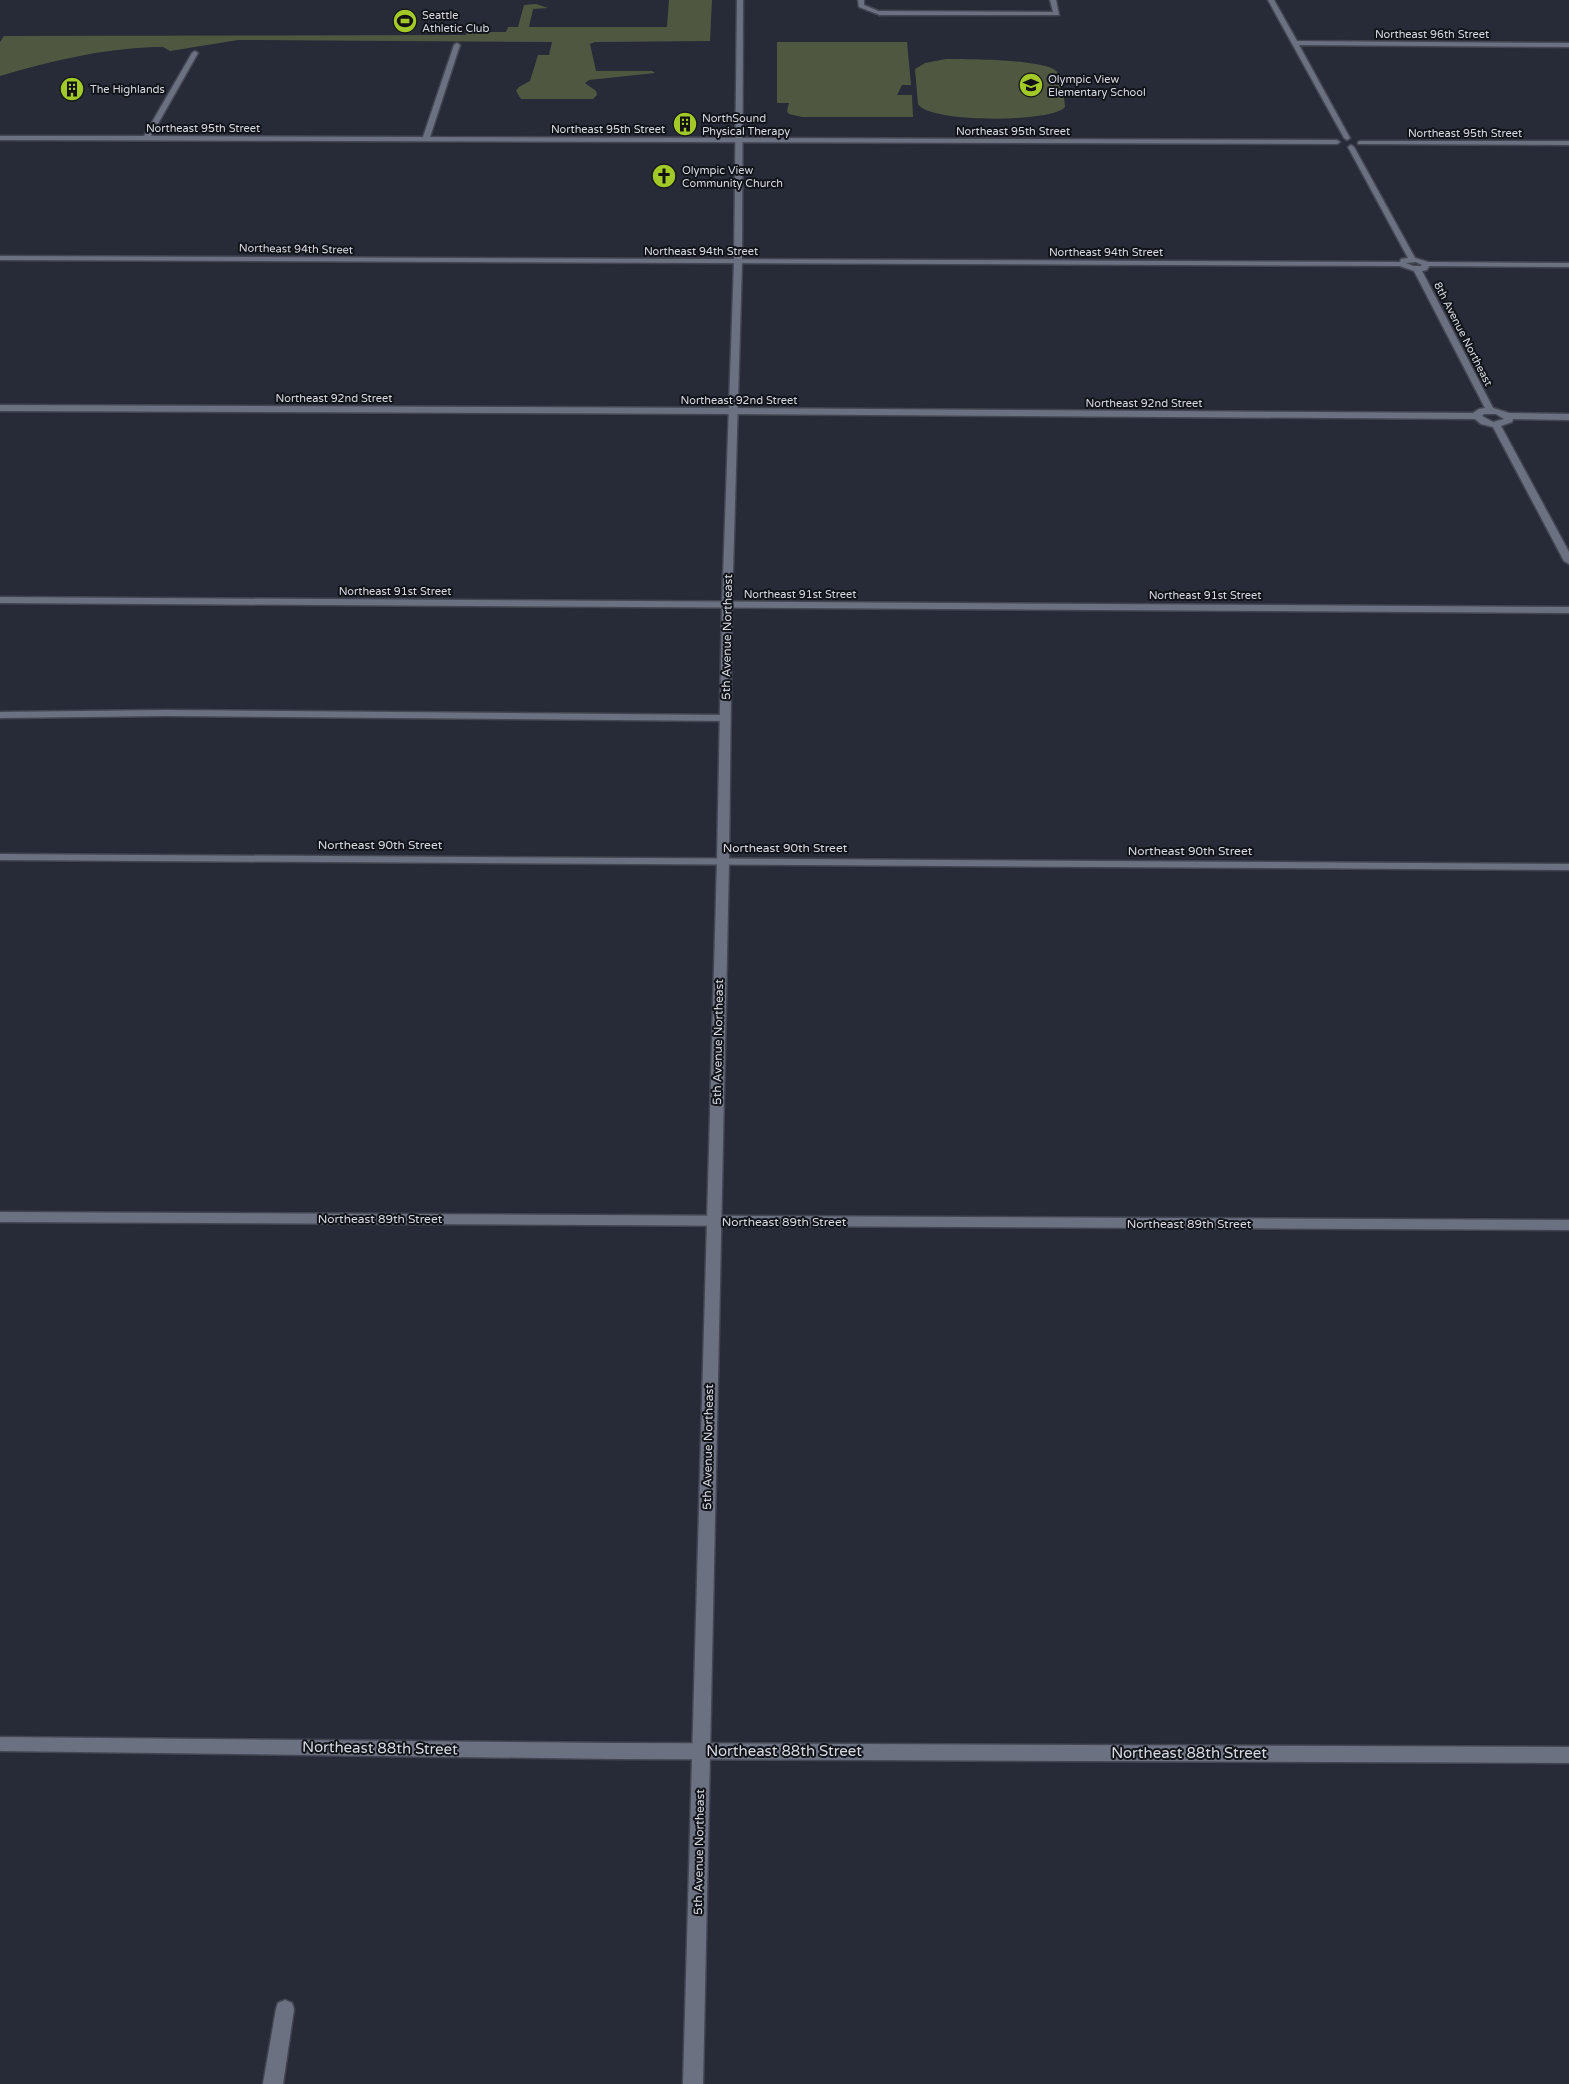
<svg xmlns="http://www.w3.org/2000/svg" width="1569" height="2084" viewBox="0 0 1569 2084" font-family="'Varela Round',sans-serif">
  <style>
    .green { fill: #505741 }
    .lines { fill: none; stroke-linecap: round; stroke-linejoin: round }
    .service-casing { stroke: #434652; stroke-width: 3 }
    .minor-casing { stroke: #434652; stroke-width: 3 }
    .tertiary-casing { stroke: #434652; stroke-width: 3 }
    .secondary-casing { stroke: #434652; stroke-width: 3 }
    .service { fill: #6c7181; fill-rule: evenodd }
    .minor { fill: #6c7181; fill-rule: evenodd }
    .tertiary { fill: #6c7181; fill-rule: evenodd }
    .secondary { fill: #6c7181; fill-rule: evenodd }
    .labels { text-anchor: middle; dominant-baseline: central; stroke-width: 4; stroke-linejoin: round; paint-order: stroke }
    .far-poi-label { font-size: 11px; fill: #d6d9e2; stroke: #12141a; text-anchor: start }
    .far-street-label { font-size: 11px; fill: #d6d9e2; stroke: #12141a }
    .street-label { font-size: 12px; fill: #d6d9e2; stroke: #12141a }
    .near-street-label { font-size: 15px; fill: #d6d9e2; stroke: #12141a }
  </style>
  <rect width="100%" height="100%" fill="#272b38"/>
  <g class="green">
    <path d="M669,0H712L710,41L595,42L590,44L596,71H652L655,73L589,80L585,83L596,91L597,95L593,99H521L516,91L519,87L530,81L538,55H549L552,42L238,40L170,51L163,47H154C101,49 50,61 0,76V42L4,36L466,35L467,32H506L508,27H518L524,5L536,4L548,8L533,9L529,27H667Z"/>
    <path d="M777,42H907L911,85H902L897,95H912L913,117H802L789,114L787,111L789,103H777Z"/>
    <path d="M946,59C964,59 1049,59 1057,72C1061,78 1065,100 1065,107C1052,123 928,123 918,104L915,69L925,63Z"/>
  </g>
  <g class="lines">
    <g class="service-casing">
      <g id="service">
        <path d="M858,0H864V5L883,13L880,15L859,7Z"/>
        <path d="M166,710L725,715L730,718L725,721L166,716L0,718V712Z"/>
        <path d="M285,2000L292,2003L294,2009L283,2084H263L276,2009L278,2003Z"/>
      </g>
    </g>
    <g class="minor-casing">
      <g id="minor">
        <path d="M1050,0H1056L1059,15H880L877,13L880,11L1053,12Z"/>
        <path d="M1268,0H1274L1297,41L1569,43V47L1299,45L1350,138L1347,140L1344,138Z"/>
        <path d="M457,43L460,45L430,137L1337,140L1340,142L1337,144L0,140V136H144L192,53L195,51L198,53L151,136L423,137L454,45Z"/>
        <path d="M1360,141H1569V145L1358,144V142Z"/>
        <path d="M1351,145L1354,147L1415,258L1428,262L1569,263V267L1429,266L1427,270L1422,271L1493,408L1509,413L1569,414V420L1513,419L1512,422L1501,426L1569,552V564L1564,561L1493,427L1481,424L1475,419L732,414L728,411L732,408L1473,413L1479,409L1485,408L1414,271L1400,266L0,260V256L1400,262L1401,259L1408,258L1348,147ZM1416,262L1422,265L1421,266H1413L1406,263ZM1484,414H1496L1504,419L1493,422L1482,416Z"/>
        <path d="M0,597L1569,607V613L0,603Z"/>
        <path d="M0,854L1569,864V870L0,860Z"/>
        <path d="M0,1212L1569,1220V1230L0,1222Z"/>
        <path d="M0,1737L615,1743L1569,1747V1763L615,1759L0,1751Z"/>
      </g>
    </g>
    <g class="tertiary-casing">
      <path id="tertiary" d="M0,405L732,408L736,411L732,414L0,411Z"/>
    </g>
    <g class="secondary-casing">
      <path id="secondary" d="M737,0H743L742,262L732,606L729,861L703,2084H683L717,861L722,606L734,262Z"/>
    </g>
    <use href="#service" class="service"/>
    <use href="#minor" class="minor"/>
    <use href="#tertiary" class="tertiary"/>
    <use href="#secondary" class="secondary"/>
  </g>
  <defs>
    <g id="stadium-disc" transform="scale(1.25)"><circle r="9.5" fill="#a2c928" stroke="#12141a"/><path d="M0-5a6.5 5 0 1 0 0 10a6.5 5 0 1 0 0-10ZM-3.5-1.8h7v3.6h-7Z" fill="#111"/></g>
    <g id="school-disc" transform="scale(1.25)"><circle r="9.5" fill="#a2c928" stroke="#12141a"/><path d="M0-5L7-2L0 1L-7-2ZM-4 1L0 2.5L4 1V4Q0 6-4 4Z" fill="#111"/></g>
    <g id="building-disc" transform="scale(1.25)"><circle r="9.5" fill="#a2c928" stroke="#12141a"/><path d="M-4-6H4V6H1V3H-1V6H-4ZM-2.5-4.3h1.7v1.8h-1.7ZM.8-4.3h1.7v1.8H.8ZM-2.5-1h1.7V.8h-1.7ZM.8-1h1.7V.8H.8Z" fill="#111"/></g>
    <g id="church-disc" transform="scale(1.25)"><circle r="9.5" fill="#a2c928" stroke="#12141a"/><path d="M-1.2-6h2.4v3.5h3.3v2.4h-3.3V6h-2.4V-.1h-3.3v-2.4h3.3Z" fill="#111"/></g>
  </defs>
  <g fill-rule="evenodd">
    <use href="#stadium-disc" x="405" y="21"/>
    <use href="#school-disc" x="1031" y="85"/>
    <use href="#building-disc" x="72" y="89"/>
    <use href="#building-disc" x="685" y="124"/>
    <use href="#church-disc" x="664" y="176"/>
  </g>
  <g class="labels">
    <g class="far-poi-label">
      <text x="422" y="15">Seattle<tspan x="422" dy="13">Athletic Club</tspan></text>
      <text x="1048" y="79">Olympic View<tspan x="1048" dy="13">Elementary School</tspan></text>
      <text x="90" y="89">The Highlands</text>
      <text x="702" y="118">NorthSound<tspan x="702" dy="13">Physical Therapy</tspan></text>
      <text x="682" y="170">Olympic View<tspan x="682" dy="13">Community Church</tspan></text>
    </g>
    <g class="far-street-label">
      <text x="1432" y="34">Northeast 96th Street</text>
      <text x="203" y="128">Northeast 95th Street</text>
      <text x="608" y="129">Northeast 95th Street</text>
      <text x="1013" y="131">Northeast 95th Street</text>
      <text x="1465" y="133">Northeast 95th Street</text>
      <text transform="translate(296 249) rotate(1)">Northeast 94th Street</text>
      <text x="701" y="251">Northeast 94th Street</text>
      <text x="1106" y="252">Northeast 94th Street</text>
      <text transform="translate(1463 334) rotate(63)">8th Avenue Northeast</text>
      <text x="334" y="398">Northeast 92nd Street</text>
      <text x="739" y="400">Northeast 92nd Street</text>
      <text x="1144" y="403">Northeast 92nd Street</text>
      <text x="395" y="591">Northeast 91st Street</text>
      <text x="800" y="594">Northeast 91st Street</text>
      <text x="1205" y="595">Northeast 91st Street</text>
    </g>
    <g class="street-label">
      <text transform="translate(727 637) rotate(-89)">5th Avenue Northeast</text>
      <text x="380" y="845">Northeast 90th Street</text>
      <text x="785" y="848">Northeast 90th Street</text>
      <text x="1190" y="851">Northeast 90th Street</text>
      <text transform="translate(718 1042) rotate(-89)">5th Avenue Northeast</text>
      <text x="380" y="1219">Northeast 89th Street</text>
      <text x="784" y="1222">Northeast 89th Street</text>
      <text x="1189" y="1224">Northeast 89th Street</text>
      <text transform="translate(708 1447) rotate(-89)">5th Avenue Northeast</text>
      <text transform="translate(699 1852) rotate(-89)">5th Avenue Northeast</text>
    </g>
    <g class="near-street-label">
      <text transform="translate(380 1748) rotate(1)">Northeast 88th Street</text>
      <text x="784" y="1751">Northeast 88th Street</text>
      <text x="1189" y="1753">Northeast 88th Street</text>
    </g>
  </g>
</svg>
